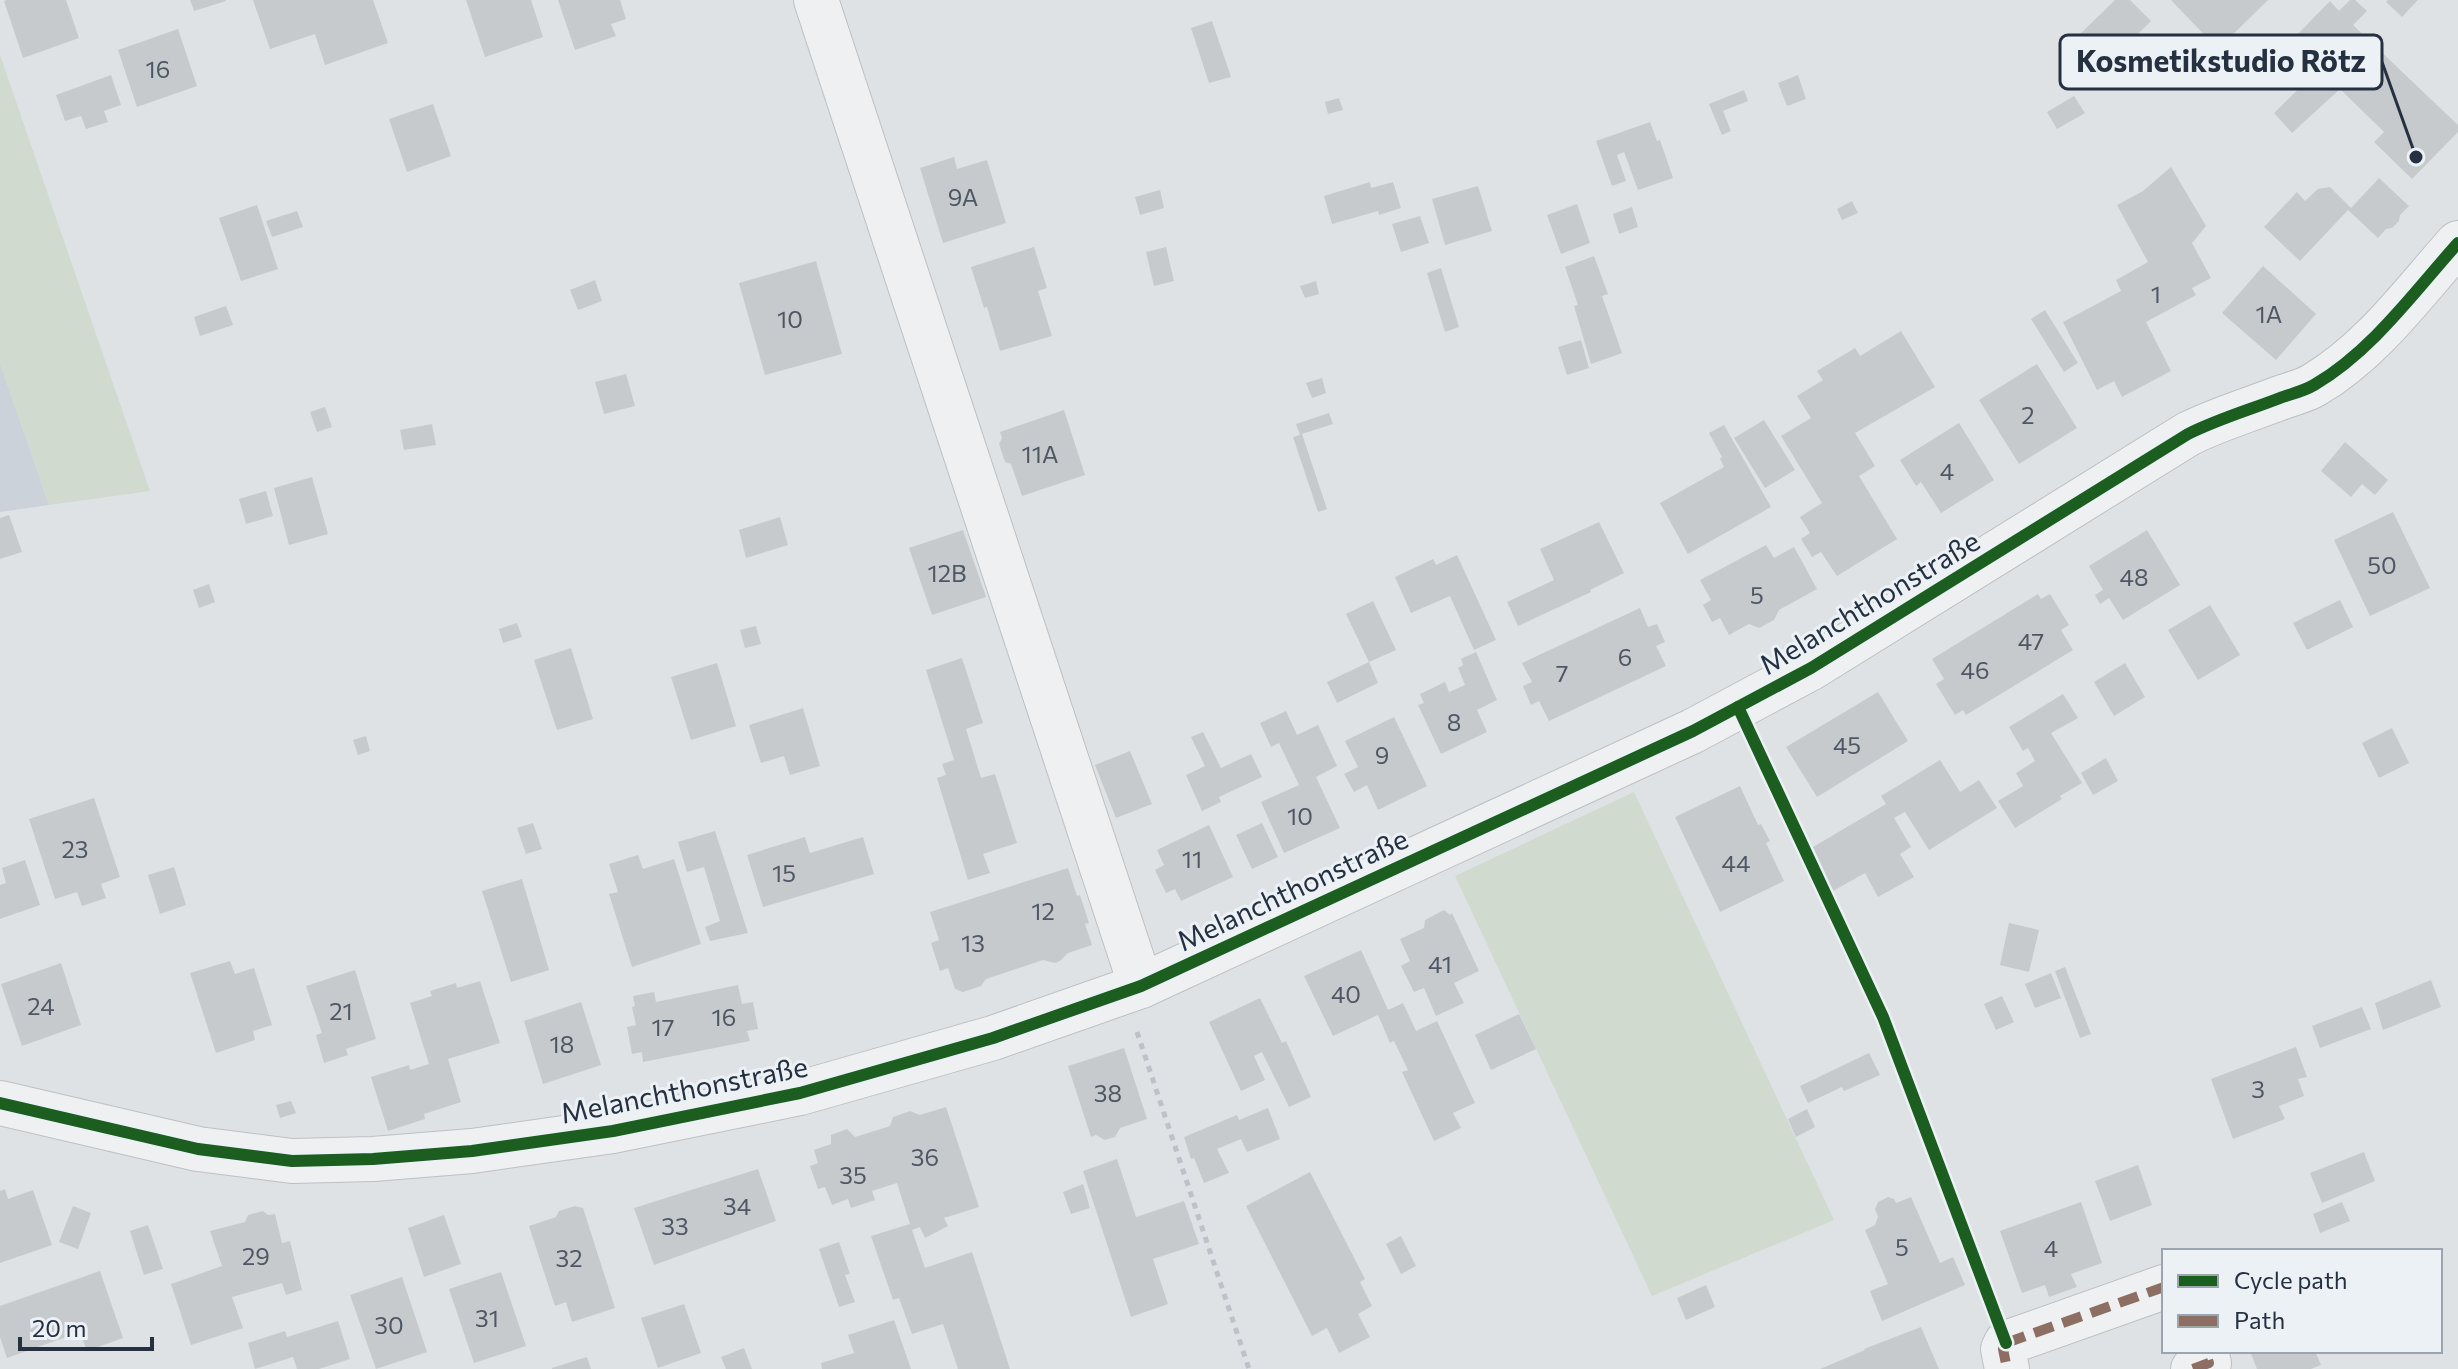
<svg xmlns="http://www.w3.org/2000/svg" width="2458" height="1369" viewBox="0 0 2458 1369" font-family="Commissioner,sans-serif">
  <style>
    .built { fill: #ccd2d9 }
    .green { fill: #d0dacf }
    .building { fill: #c7cacd }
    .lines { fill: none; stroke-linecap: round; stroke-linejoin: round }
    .minor-casing { stroke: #bdc0c3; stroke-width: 46 }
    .path { stroke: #bec1c5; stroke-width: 5; stroke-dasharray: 6 6; stroke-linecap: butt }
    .minor { stroke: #eef0f2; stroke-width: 44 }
    .quiet { stroke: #8d6e63; stroke-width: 10; stroke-dasharray: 20 10; stroke-linecap: butt }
    .cycleway-casing { stroke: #ecf1f6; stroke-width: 17 }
    .cycleway { stroke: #1b5e20; stroke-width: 12 }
    .labels { text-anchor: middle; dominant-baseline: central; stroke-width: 6; stroke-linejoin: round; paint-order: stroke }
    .number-label { font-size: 24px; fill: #4e5764 }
    .street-label { font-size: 28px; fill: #253040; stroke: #ecf1f6 }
    .leader { fill: none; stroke: #253040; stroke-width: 3 }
    .callout-dot { fill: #253040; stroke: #ecf1f6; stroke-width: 3 }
    .callout { fill: #ecf1f6; stroke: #253040; stroke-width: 3 }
    .callout-label { font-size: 30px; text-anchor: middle; font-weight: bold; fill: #253040 }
  </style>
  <rect width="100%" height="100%" fill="#dfe2e5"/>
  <path class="built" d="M0,363L49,505L0,512Z"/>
  <g class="green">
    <path d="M0,55L150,491L49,505L0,363Z"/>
    <path d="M1634,792L1834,1220L1652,1296L1455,876Z"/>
  </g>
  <g class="building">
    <path d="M6,0H66L79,38L23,58L4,1Z"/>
    <path d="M190,0H226V1L194,11Z"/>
    <path d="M253,0H373L388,43L325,65L315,34L270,49Z"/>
    <path d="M466,0H531L543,37L485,57Z"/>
    <path d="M558,0H620L626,19L611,24L616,36L575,50Z"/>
    <path d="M2115,0H2130L2151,21L2101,71L2072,42Z"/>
    <path d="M2171,0H2268L2218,49Z"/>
    <path d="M2350,0H2355L2367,11L2353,25L2458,125V132L2412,179L2374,142L2384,132L2340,89L2292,133L2274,113L2320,68L2292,40L2330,1L2339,11Z"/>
    <path d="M2388,0H2418L2402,17L2386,2Z"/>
    <path d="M1212,21L1231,77L1209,83L1191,28Z"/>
    <path d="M178,29L197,86L137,107L118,50Z"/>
    <path d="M111,75L121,105L104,111L108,122L86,129L81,116L65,121L56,95Z"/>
    <path d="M1798,75L1806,99L1787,106L1778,83Z"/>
    <path d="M1744,90L1748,101L1723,111L1731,131L1722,135L1709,104Z"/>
    <path d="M2074,96L2085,113L2057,129L2047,112Z"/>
    <path d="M1339,98L1343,110L1328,114L1325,102Z"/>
    <path d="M433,104L451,156L407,172L389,119Z"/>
    <path d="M1650,122L1657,141L1660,140L1673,178L1638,190L1624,152L1617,155L1626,181L1612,186L1596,141Z"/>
    <path d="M954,157L957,169L987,160L1006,223L943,243L920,168Z"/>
    <path d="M2171,167L2206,226L2192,243L2211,278L2192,288L2196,295L2146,322L2171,371L2122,397L2114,381L2097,390L2063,322L2121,291L2116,280L2148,262L2117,205L2143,191Z"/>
    <path d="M2379,178L2409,206L2400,215L2399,221L2392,228L2386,229L2378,238L2348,210L2300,261L2264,227L2297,192L2305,201L2318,189L2330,187L2351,208Z"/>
    <path d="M1370,182L1371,188L1393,182L1401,208L1379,215L1378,211L1332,224L1324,196Z"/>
    <path d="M1478,186L1492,231L1445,245L1432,199Z"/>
    <path d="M1160,190L1164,208L1140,215L1135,197Z"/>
    <path d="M1852,201L1858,213L1842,220L1837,209Z"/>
    <path d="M1577,204L1590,243L1561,254L1547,215Z"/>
    <path d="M257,205L278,269L241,281L219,218Z"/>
    <path d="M1632,207L1638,227L1619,234L1613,214Z"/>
    <path d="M297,211L303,227L272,237L266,221Z"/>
    <path d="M1420,216L1429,243L1401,252L1392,224Z"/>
    <path d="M1034,247L1047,288L1038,291L1052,336L1000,351L987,307L984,308L971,267Z"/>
    <path d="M1166,247L1174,281L1154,286L1146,252Z"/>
    <path d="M1594,256L1608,294L1602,296L1622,353L1591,364L1574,306L1578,305L1565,267Z"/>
    <path d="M816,261L842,354L765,375L739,283Z"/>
    <path d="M2263,266L2316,314L2276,360L2222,313Z"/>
    <path d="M1441,268L1459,327L1445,332L1427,273Z"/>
    <path d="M595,280L602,301L578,310L570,290Z"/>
    <path d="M1316,281L1319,294L1305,298L1300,286Z"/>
    <path d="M226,306L233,325L200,336L194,317Z"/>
    <path d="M2045,310L2078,363L2064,372L2031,319Z"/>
    <path d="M1901,331L1935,387L1855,433L1875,466L1859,476L1897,539L1837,576L1821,552L1812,557L1801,539L1810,533L1800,517L1822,503L1781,436L1811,418L1797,396L1823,380L1817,371L1855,348L1860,356Z"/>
    <path d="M1581,340L1589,368L1567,375L1558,347Z"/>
    <path d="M2037,364L2077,428L2019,464L1979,400Z"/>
    <path d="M626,374L635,406L604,414L595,382Z"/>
    <path d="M1322,378L1326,393L1312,398L1306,383Z"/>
    <path d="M325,407L332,427L317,432L310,412Z"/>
    <path d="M1064,410L1085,475L1022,496L1011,464L1005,462L999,444L1002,438L1000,432Z"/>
    <path d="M1329,413L1333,424L1302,434L1327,509L1318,512L1293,437L1300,435L1296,424Z"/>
    <path d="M1764,420L1795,470L1765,488L1734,438Z"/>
    <path d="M1959,423L1994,480L1941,513L1921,482L1916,486L1900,460Z"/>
    <path d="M432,424L436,445L404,450L400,430Z"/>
    <path d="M1724,425L1771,507L1688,554L1660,503L1724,467L1720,459L1722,457L1709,433Z"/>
    <path d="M2345,442L2388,480L2375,495L2362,484L2351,497L2321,471Z"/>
    <path d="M312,477L328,534L289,545L274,488Z"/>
    <path d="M266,491L273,516L246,524L239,499Z"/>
    <path d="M2393,512L2430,588L2370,616L2334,540Z"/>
    <path d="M9,515L22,552L0,559V518Z"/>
    <path d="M780,517L788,545L746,558L739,530Z"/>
    <path d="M1599,522L1624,573L1590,590L1591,592L1518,626L1507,602L1554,580L1540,549Z"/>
    <path d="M963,530L986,597L932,615L909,548Z"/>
    <path d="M2147,530L2180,585L2123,620L2109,598L2100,604L2095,595L2103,590L2089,566Z"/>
    <path d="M1766,545L1774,558L1794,547L1817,589L1779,610L1774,620L1759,628L1749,624L1729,635L1720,618L1712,622L1703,605L1711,600L1700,580Z"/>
    <path d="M1457,555L1496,640L1474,650L1450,596L1411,613L1395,577L1433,559L1436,565Z"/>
    <path d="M209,584L215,602L199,608L193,590Z"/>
    <path d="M2038,594L2041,599L2050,594L2069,625L2061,630L2073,650L1966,715L1963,710L1955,715L1936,684L1944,679L1932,659Z"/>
    <path d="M2340,600L2353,627L2307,650L2293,623Z"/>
    <path d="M1373,601L1396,650L1369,662L1378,683L1337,703L1327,682L1369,662L1346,614Z"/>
    <path d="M2210,605L2240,655L2198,680L2168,630Z"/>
    <path d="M1640,608L1648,627L1657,624L1665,642L1656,646L1666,666L1549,721L1539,701L1531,705L1523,686L1532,682L1522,663Z"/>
    <path d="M517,623L522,637L503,643L499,629Z"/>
    <path d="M756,626L761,644L745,648L740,630Z"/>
    <path d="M571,648L593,719L557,730L534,660Z"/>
    <path d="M1476,652L1497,700L1477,710L1487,732L1441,754L1418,705L1424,703L1420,694L1445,682L1449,692L1465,685L1458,668L1463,665L1461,659Z"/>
    <path d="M962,658L983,723L966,729L981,778L995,774L1017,843L983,854L990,873L968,880L937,778L946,775L942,764L954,760L926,670Z"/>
    <path d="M717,663L736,726L691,740L671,677Z"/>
    <path d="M2125,663L2145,697L2114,716L2094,682Z"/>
    <path d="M1878,692L1908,741L1817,797L1786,747Z"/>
    <path d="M2063,694L2078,718L2051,733L2082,783L2060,796L2062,799L2015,828L1998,801L2023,786L2016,773L2035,761L2028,748L2023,751L2009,727Z"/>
    <path d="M803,708L820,766L790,775L784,756L761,763L749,725Z"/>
    <path d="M1286,711L1297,735L1318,725L1337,766L1316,777L1340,828L1284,853L1261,802L1299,785L1279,743L1271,747L1260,723Z"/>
    <path d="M1394,717L1427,786L1378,810L1367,785L1354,792L1344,774L1358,767L1345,741Z"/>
    <path d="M2392,728L2409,763L2379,778L2362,743Z"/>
    <path d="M1203,732L1221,768L1251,754L1262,777L1219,797L1221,802L1202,811L1186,775L1205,766L1191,737Z"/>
    <path d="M366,736L370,751L358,755L353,740Z"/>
    <path d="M1130,751L1152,804L1116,818L1095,765Z"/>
    <path d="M2106,758L2118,781L2093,795L2081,773Z"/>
    <path d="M1940,760L1960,792L1979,780L1997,808L1929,850L1905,812L1894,818L1911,847L1900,854L1914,877L1878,897L1865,873L1833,891L1813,847L1886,804L1881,796Z"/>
    <path d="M1740,786L1758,825L1761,824L1770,841L1766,843L1784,881L1720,912L1675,817Z"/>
    <path d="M94,798L120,877L101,884L106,898L82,906L77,892L55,899L29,819Z"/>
    <path d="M533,823L542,849L526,854L517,828Z"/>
    <path d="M1262,823L1278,857L1252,869L1236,835Z"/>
    <path d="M1209,825L1233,877L1181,901L1175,889L1166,893L1155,870L1164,865L1157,850Z"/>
    <path d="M715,831L748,933L710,941L705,927L720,921L704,867L687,872L678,842Z"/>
    <path d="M805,837L810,853L863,837L874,874L763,907L747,855Z"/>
    <path d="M638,855L643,869L674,859L701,944L632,967L609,894L618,892L609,864Z"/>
    <path d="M25,860L40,905L0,919V885L6,883L2,868Z"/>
    <path d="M174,867L186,905L160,914L148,875Z"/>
    <path d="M1068,868L1077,896L1080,895L1089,923L1085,924L1092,945L1068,953L1060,961L1055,963L1043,960L986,979L981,986L963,992L955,989L948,968L940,971L931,943L939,940L930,912Z"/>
    <path d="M522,879L549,970L511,982L482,891Z"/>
    <path d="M1444,910L1450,915L1452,913L1479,971L1454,983L1464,1003L1436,1016L1424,988L1414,992L1401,966L1410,961L1400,939L1424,928L1425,920Z"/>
    <path d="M2009,923L2039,930L2029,972L2000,965Z"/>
    <path d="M1361,950L1388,1010L1403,1003L1416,1031L1437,1021L1475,1103L1453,1113L1461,1128L1434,1141L1402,1072L1408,1070L1394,1041L1390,1043L1378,1015L1333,1036L1304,976Z"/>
    <path d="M230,961L235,974L254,968L272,1025L253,1031L255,1040L216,1053L190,973Z"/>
    <path d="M61,963L81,1025L22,1046L1,984Z"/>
    <path d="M2065,967L2091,1034L2080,1038L2055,971Z"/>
    <path d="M355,970L376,1039L346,1049L348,1055L324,1063L316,1035L322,1033L306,986Z"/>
    <path d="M2051,973L2061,998L2035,1008L2025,984Z"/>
    <path d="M2431,980L2441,1007L2383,1030L2375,1003Z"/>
    <path d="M480,981L500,1043L448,1059L461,1102L424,1114L425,1119L388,1131L371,1077L409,1065L410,1070L429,1064L410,1003L432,996L430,991L456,983L457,988Z"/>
    <path d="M738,985L742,1004L753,1002L758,1029L747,1031L750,1041L643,1062L642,1052L632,1054L627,1027L636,1025L632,1007L635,1006L633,996L654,992L656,1002Z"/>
    <path d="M2002,996L2014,1022L1996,1030L1984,1004Z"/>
    <path d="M1260,998L1282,1043L1286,1041L1311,1097L1289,1107L1262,1052L1254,1056L1265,1080L1241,1091L1209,1022Z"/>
    <path d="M581,1002L601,1065L543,1084L524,1021Z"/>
    <path d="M2362,1007L2371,1029L2320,1048L2312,1026Z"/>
    <path d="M1519,1014L1536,1049L1491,1070L1475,1035Z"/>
    <path d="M2296,1047L2307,1077L2298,1079L2304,1096L2279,1106L2285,1119L2233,1139L2211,1079Z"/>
    <path d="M1124,1048L1147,1119L1120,1128L1115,1137L1105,1140L1096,1135L1091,1137L1068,1066Z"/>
    <path d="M1869,1053L1880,1075L1844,1091L1842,1087L1808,1103L1800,1086Z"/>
    <path d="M291,1101L296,1113L280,1118L276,1105Z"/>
    <path d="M946,1107L979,1207L944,1218L948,1226L925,1238L920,1227L912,1230L925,1268L972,1252L1010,1369H958L943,1324L912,1334L899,1298L893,1300L871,1236L910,1224L897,1183L872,1191L875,1200L851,1208L848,1199L832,1205L825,1187L818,1189L810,1166L818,1163L814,1150L831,1144V1135L847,1129L855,1137L890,1126L893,1117L910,1111L920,1115Z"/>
    <path d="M1268,1108L1280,1139L1247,1152L1241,1139L1217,1149L1229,1173L1204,1183L1194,1158L1191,1159L1184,1137L1237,1115L1239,1120Z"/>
    <path d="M1807,1109L1815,1127L1796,1137L1788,1119Z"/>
    <path d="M2364,1152L2375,1181L2322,1203L2310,1173Z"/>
    <path d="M1117,1159L1136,1217L1184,1201L1199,1244L1153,1259L1168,1304L1131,1317L1083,1171Z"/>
    <path d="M2138,1165L2152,1205L2110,1221L2095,1181Z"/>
    <path d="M758,1169L776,1221L654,1265L634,1208Z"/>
    <path d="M1310,1172L1365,1279L1360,1282L1372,1306L1358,1314L1370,1337L1339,1353L1327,1328L1312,1336L1246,1206Z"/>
    <path d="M1083,1184L1090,1208L1071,1214L1063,1192Z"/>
    <path d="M5,1189L8,1199L33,1190L52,1245L0,1263V1191Z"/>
    <path d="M1888,1197L1894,1199L1896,1203L1911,1197L1940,1263L1953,1257L1965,1285L1882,1321L1870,1291L1888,1284L1865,1230L1875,1225L1878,1217L1875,1209L1878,1202Z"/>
    <path d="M2081,1202L2102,1263L2071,1274L2077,1287L2049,1297L2045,1285L2022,1293L2000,1231Z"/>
    <path d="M2342,1202L2350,1221L2320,1233L2313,1214Z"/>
    <path d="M73,1206L91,1213L78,1249L59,1242Z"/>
    <path d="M575,1206L583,1208L615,1308L572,1322L566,1302L555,1306L529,1226L556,1217L559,1211Z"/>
    <path d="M263,1211L268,1215L275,1214L282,1243L290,1241L302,1290L286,1295L282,1283L232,1297L243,1328L191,1345L171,1284L222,1266L210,1231L245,1222L248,1215Z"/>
    <path d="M444,1215L461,1264L424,1277L408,1228Z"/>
    <path d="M148,1225L163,1269L144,1275L130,1231Z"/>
    <path d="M1401,1236L1416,1266L1401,1274L1386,1244Z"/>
    <path d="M839,1242L850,1274L845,1275L855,1302L839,1307L819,1249Z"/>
    <path d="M100,1271L123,1338L87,1351L80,1332L7,1358L0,1337V1306Z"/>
    <path d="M501,1272L526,1346L474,1363L449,1289Z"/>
    <path d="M402,1277L427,1352L376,1369L350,1295Z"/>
    <path d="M1706,1285L1715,1307L1686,1320L1677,1298Z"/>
    <path d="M684,1304L701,1353L658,1368L641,1318Z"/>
    <path d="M894,1320L911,1369H822L821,1363L854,1353L848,1335Z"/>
    <path d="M338,1321L350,1359L319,1369H297L293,1357L255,1369L248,1343L285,1331L287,1337Z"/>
    <path d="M1921,1327L1939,1369H1820L1865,1350L1864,1349Z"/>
    <path d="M744,1348L752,1369H726L721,1357Z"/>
    <path d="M2250,1351H2315L2321,1365L2311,1369H2257Z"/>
    <path d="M587,1357L591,1369H552V1368Z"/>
  </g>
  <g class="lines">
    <g class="minor-casing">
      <g id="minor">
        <path d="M816,0L1141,986"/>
        <path d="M0,1103L198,1149L292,1161L373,1159L472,1151L613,1131L800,1093L993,1038L1141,986L1693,731L1811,668L2188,434C2218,419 2249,410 2280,398C2291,394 2304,391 2314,385C2372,351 2414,292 2458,243"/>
        <path d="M2007,1369L2003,1349L2006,1343L2164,1287"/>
        <path d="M2193,1369L2209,1363L2205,1351"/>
      </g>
    </g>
    <path class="path" d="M1137,1032L1249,1369"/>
    <use href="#minor" class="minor"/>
    <g class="quiet">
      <path d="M2006,1343L2164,1287"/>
      <path d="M2006,1343L2003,1349L2007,1369"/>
      <path d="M2193,1369L2209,1363L2205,1351"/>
    </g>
    <g class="cycleway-casing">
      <g id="cycleway">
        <path d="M1738,707L1883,1017L2006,1343"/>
        <path d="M0,1103L198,1149L292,1161L373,1159L472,1151L613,1131L800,1093L993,1038L1141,986L1693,731L1811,668L2188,434C2218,419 2249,410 2280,398C2291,394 2304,391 2314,385C2372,351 2414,292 2458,243"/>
      </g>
    </g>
    <use href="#cycleway" class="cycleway"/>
  </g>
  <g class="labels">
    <g class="number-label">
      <text x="158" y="68">16</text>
      <text x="963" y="196">9A</text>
      <text x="2156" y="293">1</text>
      <text x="2269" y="313">1A</text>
      <text x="790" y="318">10</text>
      <text x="2028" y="414">2</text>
      <text x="1040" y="453">11A</text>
      <text x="1947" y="470">4</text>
      <text x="2382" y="564">50</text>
      <text x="947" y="572">12B</text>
      <text x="2134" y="576">48</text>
      <text x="1757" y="594">5</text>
      <text x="2031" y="640">47</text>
      <text x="1625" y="656">6</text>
      <text x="1975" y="669">46</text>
      <text x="1562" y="672">7</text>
      <text x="1454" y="721">8</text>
      <text x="1847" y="744">45</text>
      <text x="1382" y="754">9</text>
      <text x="1300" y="815">10</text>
      <text x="75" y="848">23</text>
      <text x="1192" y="858">11</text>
      <text x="1736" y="862">44</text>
      <text x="784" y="872">15</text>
      <text x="1043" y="910">12</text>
      <text x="973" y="942">13</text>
      <text x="1440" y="963">41</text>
      <text x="1346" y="993">40</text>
      <text x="41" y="1005">24</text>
      <text x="341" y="1010">21</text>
      <text x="724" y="1016">16</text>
      <text x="663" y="1026">17</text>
      <text x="562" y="1043">18</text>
      <text x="2258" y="1088">3</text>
      <text x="1108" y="1092">38</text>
      <text x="925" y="1156">36</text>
      <text x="853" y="1174">35</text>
      <text x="737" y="1205">34</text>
      <text x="675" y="1225">33</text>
      <text x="1902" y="1246">5</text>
      <text x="2051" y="1247">4</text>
      <text x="256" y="1255">29</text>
      <text x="569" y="1257">32</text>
      <text x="487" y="1317">31</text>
      <text x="389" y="1324">30</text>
    </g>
    <g class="street-label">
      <text transform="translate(1869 602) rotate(-31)">Melanchthonstraße</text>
      <text transform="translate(1292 889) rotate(-25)">Melanchthonstraße</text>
      <text transform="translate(684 1089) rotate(-11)">Melanchthonstraße</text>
    </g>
  </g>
  <path class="leader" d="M2416 157L2382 62"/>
  <circle class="callout-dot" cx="2416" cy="157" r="8"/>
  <rect class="callout" x="2060" y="35" width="322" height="54" rx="8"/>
  <g class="callout-label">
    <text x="2221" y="72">Kosmetikstudio Rötz</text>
  </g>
  <rect x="2162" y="1249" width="280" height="104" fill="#ecf1f6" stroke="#9ca4ad" stroke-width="2"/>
  <rect x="2178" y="1275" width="40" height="12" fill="#1b5e20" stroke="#9ca4ad" stroke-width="2"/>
  <text x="2234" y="1289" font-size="24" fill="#253040">Cycle path</text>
  <rect x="2178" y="1315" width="40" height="12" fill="#8d6e63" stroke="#9ca4ad" stroke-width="2"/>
  <text x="2234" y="1329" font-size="24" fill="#253040">Path</text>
  <path d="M20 1337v12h132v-12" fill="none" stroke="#253040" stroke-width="4"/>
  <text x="32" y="1337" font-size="24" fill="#253040" stroke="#ecf1f6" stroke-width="6" paint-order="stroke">20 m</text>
</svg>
